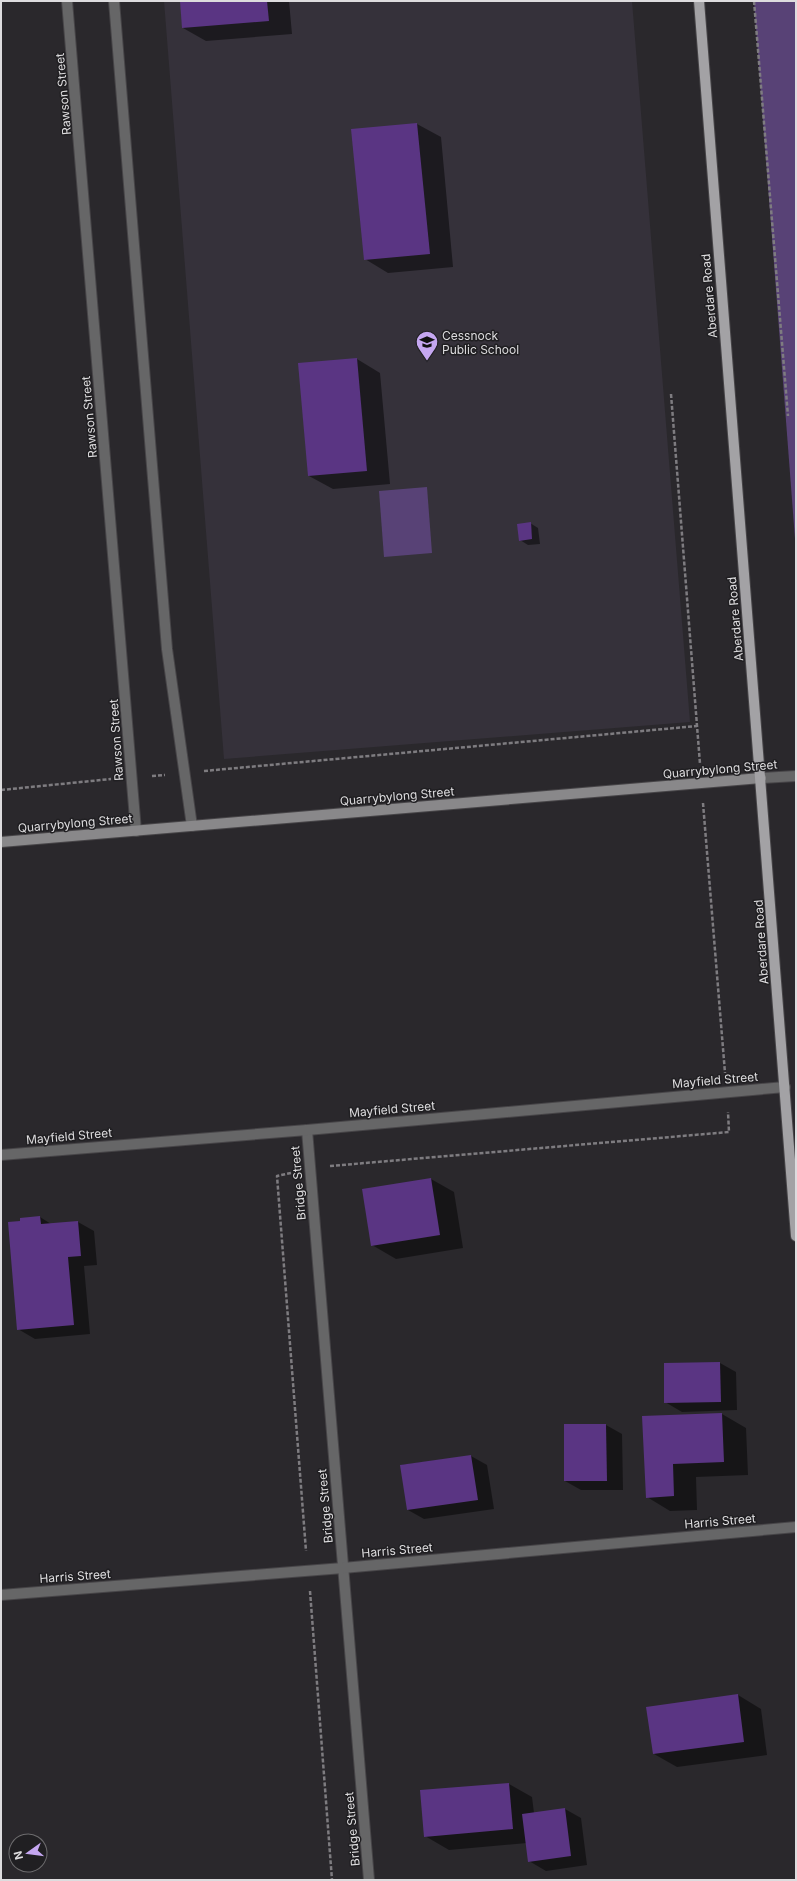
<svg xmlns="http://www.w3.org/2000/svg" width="797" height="1881" viewBox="0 0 797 1881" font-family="Inter,sans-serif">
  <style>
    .built { fill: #35313a }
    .green { fill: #584276 }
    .shadow { fill: #0007 }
    .building { fill: #5a3583 }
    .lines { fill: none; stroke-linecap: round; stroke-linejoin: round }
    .street-casing { stroke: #474548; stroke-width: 12 }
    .secondary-casing { stroke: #474548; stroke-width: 12 }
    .primary-casing { stroke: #474548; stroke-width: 12 }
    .path { stroke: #7e7c80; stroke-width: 2.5; stroke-dasharray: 4 2; stroke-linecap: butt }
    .street { stroke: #666667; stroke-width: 10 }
    .secondary { stroke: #89888a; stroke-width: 10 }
    .primary { stroke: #a3a2a5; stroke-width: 10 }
    .labels { text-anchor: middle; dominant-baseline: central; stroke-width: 3; stroke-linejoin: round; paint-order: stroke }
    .street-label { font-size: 12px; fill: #dddcde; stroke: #201f22 }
    .poi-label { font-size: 12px; fill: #dddcde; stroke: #201f22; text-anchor: start }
  </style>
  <rect width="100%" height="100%" fill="#2a282c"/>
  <path class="built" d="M164,1H632L690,722L224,759Z"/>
  <g class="green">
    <path d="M754,1H796V552Z"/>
    <path d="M427,487L432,553L384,557L379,491Z"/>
  </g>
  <g class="shadow">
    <path d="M181,1H289L292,34L206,41L183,28Z"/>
    <path d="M417,124L441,137L453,267L388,273L365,259L352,130Z"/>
    <path d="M357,359L380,373L390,484L333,489L309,476Z"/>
    <path d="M530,523L538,528L540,544L528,545L520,540Z"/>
    <path d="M431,1179L454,1192L463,1248L396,1259L372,1245Z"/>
    <path d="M40,1217L51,1224L78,1222L94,1231L97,1265L84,1266L90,1334L35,1339L18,1329L21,1222Z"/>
    <path d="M720,1363L736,1372L737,1410L682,1412L665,1402Z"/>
    <path d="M722,1414L746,1428L748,1475L696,1477L697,1510L670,1511L647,1497L644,1417Z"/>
    <path d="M565,1425H606L622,1434L623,1490H581L565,1481Z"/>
    <path d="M471,1456L487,1465L494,1509L424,1519L408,1510L401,1465Z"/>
    <path d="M738,1695L761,1709L767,1755L677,1767L654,1754Z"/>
    <path d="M509,1784L532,1797L534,1813L565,1809L581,1818L587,1865L546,1871L529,1861L527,1843L449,1850L425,1836Z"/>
  </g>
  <g class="building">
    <path d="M180,1H267L269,21L182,28Z"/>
    <path d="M417,123L430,254L364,260L351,129Z"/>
    <path d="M357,358L367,471L308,476L298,363Z"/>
    <path d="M531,522L532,539L519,541L517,524Z"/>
    <path d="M431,1178L440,1235L371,1246L362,1189Z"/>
    <path d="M40,1216L41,1224L78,1221L81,1256L68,1257L74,1325L17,1330L8,1222L20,1221V1218Z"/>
    <path d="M720,1362L721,1402L664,1403V1363Z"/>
    <path d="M722,1413L724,1462L673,1464L674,1496L646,1498L642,1416Z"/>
    <path d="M564,1424H606L607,1481H564Z"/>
    <path d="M471,1455L478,1500L407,1510L400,1465Z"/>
    <path d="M738,1694L744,1742L653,1754L646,1707Z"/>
    <path d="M509,1783L513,1829L424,1837L420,1790Z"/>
    <path d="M565,1808L571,1856L528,1862L522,1814Z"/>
  </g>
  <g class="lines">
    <g class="street-casing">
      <g id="street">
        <path d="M67,1L136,831"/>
        <path d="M114,1L167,649L192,826"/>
        <path d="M761,778L796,776"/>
        <path d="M307,1130L369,1880"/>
        <path d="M1,1155L307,1130L785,1087"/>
        <path d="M1,1595L343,1568L796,1527"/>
      </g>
    </g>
    <g class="secondary-casing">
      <path id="secondary" d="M1,842L761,778"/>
    </g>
    <g class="primary-casing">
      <path id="primary" d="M699,1L796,1236"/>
    </g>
    <g class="path">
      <path d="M754,1L788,416"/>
      <path d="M671,394L700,764"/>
      <path d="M204,771L697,726"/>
      <path d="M152,776L165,775"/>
      <path d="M1,790L111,779"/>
      <path d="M703,803L725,1073"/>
      <path d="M330,1166L729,1132L728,1112"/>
      <path d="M291,1173L277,1176L306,1551"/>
      <path d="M310,1591L332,1880"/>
    </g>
    <use href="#street" class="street"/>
    <use href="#secondary" class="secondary"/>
    <use href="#primary" class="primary"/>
  </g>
  <defs>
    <g id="school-pin" transform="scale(1.15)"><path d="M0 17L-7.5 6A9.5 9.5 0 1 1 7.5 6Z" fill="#c5a7f1" stroke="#201f22"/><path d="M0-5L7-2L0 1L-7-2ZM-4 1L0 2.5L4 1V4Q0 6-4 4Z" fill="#111"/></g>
  </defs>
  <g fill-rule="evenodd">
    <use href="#school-pin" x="427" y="342"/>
  </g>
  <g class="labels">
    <g class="street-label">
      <text transform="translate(63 94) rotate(-95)">Rawson Street</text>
      <text transform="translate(709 296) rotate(-95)">Aberdare Road</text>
      <text transform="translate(89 417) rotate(-95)">Rawson Street</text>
      <text transform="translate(735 619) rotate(-95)">Aberdare Road</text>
      <text transform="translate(116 740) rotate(-94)">Rawson Street</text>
      <text transform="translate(720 769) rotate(-5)">Quarrybylong Street</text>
      <text transform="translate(397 796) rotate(-5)">Quarrybylong Street</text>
      <text transform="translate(75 823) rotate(-5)">Quarrybylong Street</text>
      <text transform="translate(761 942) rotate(-94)">Aberdare Road</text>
      <text transform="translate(715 1080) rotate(-5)">Mayfield Street</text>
      <text transform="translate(392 1109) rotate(-5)">Mayfield Street</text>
      <text transform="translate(69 1136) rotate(-5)">Mayfield Street</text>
      <text transform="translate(298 1183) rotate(-95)">Bridge Street</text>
      <text transform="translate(325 1506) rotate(-95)">Bridge Street</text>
      <text transform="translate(720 1521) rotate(-5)">Harris Street</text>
      <text transform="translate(397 1550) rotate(-5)">Harris Street</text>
      <text transform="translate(75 1576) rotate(-4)">Harris Street</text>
      <text transform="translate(352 1829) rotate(-95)">Bridge Street</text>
    </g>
    <g class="poi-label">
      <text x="442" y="335">Cessnock<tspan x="442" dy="14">Public School</tspan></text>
    </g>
  </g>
  <rect width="797" height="1881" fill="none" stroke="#dddcde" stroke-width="4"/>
  <g transform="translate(28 1853) rotate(256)"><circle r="19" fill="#201f22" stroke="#6c6b6d"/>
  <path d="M0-3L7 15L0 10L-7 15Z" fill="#c5a7f1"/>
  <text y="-6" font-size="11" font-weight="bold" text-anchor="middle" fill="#dddcde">N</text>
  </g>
</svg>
